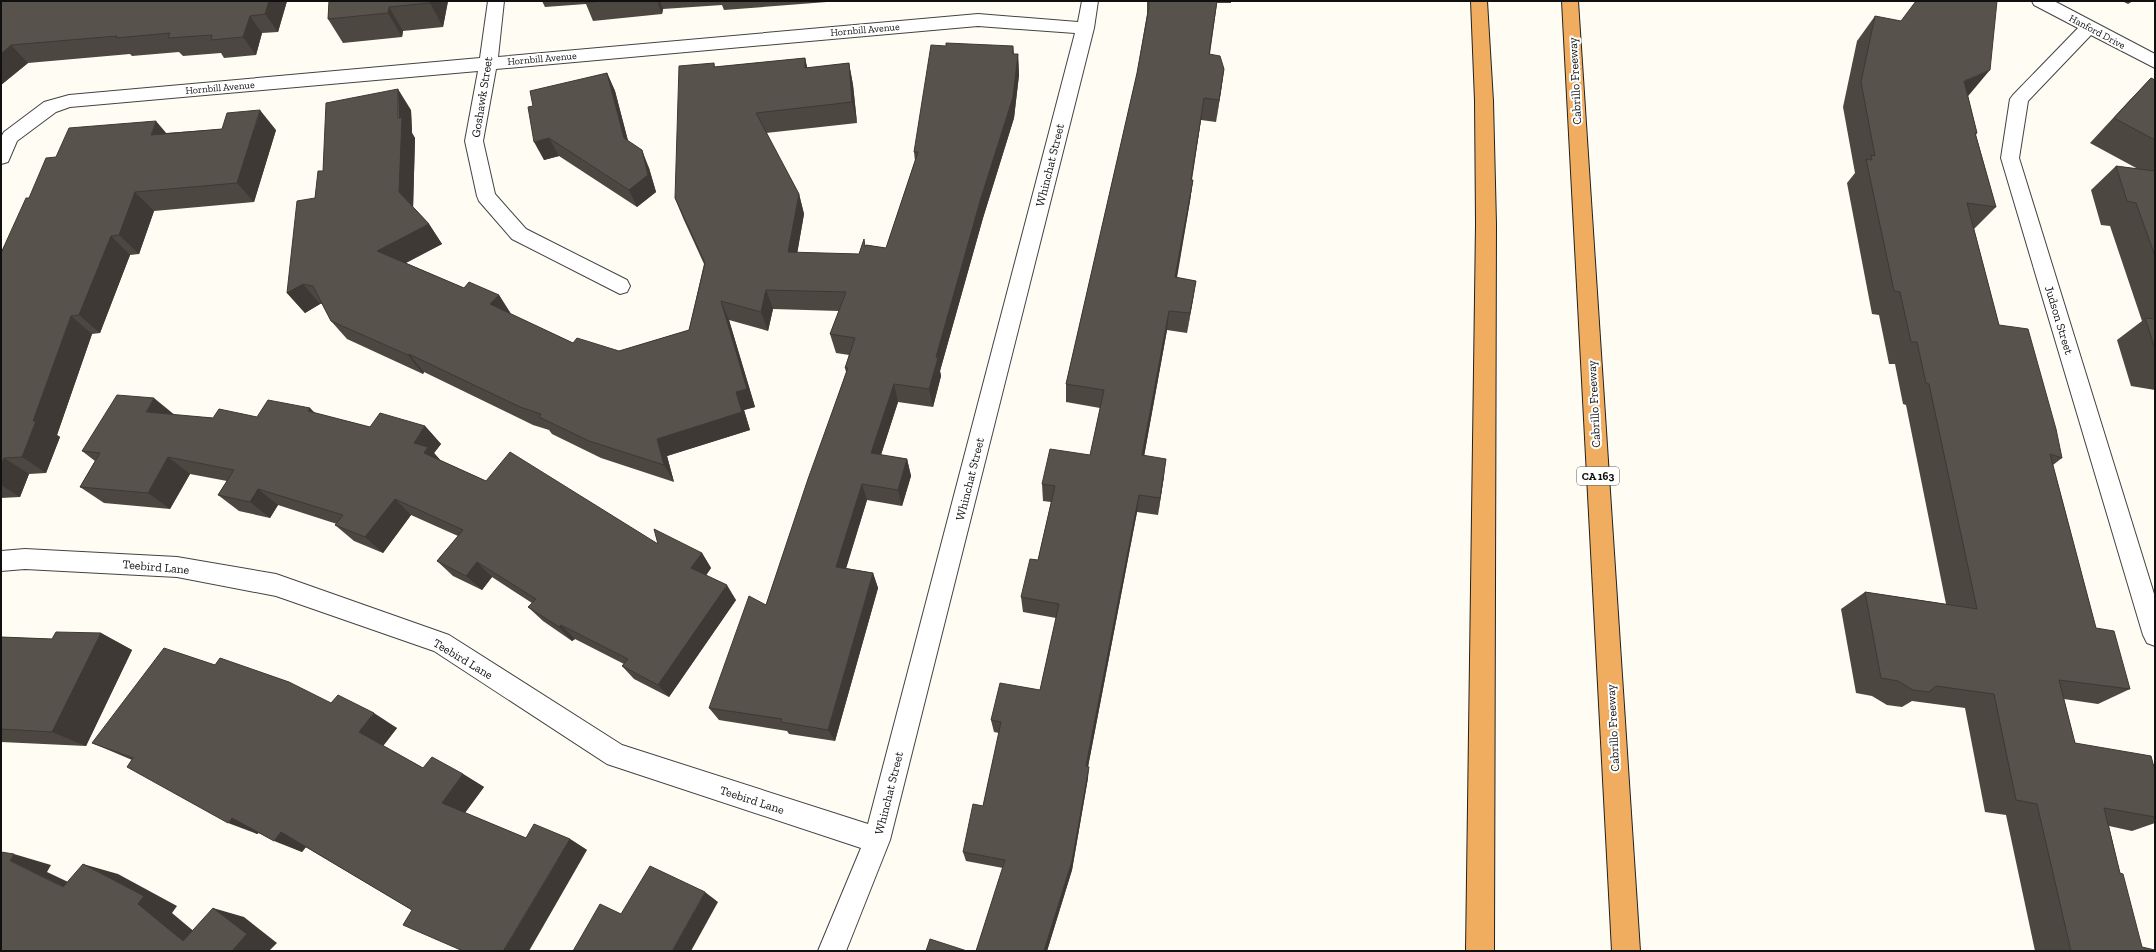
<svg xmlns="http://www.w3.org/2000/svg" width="2156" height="952" viewBox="0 0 2156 952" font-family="'Zilla Slab',serif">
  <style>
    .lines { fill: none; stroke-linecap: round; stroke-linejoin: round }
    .minor-casing { stroke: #434343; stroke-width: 2 }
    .highway-casing { stroke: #212121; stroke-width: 2 }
    .minor { fill: #fff; fill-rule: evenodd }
    .highway { fill: #f0ad5f; fill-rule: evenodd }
    .wall { fill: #4c4741 }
    .shaded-wall { fill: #3e3935 }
    .building { fill: #58524c; stroke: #3e3935 }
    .labels { text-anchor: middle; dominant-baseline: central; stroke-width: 4; stroke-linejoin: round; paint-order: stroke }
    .far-street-label { font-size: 10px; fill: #101010; stroke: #fff }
    .shield { fill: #fff; stroke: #585858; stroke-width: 1 }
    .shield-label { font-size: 11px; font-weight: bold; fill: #101010 }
    .street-label { font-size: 12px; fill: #101010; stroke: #fff }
  </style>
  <rect width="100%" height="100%" fill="#fffdf3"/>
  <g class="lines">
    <g class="minor-casing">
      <g id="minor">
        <path d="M488,1H504L498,57L978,14L1078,22L1082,1H1098L1094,28L890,840L846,951H818L861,848L607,764L434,651L276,596L177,577L25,569L1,571V551L25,549L177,557L276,574L449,635L622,745L868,824L1075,33L978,26L496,69L483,141L495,194L526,229L627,280L630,286L627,292L620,294L512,239L479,201L477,196L465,141L478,71L70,107L56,112L17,141L8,162L1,164V137L4,132L44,102L69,95L480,58Z"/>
        <path d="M2032,1H2054L2155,54V68L2091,35L2028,101L2019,158L2155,597V646L2147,643L2143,635L2001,158L2010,99L2013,95L2078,28L2034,5Z"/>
      </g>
    </g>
    <g class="highway-casing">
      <g id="highway">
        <path d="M1471,1H1487L1493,101L1496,224L1494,951H1466L1476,224L1475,101Z"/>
        <path d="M1562,1H1578L1640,951H1612Z"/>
      </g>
    </g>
    <use href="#minor" class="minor"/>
    <use href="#highway" class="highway"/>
  </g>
  <g class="wall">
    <path d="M1,1H287L278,32L262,33L256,55L224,58L221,53L183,56L179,52L132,56L130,54L28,63L1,85Z"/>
    <path d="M329,1H448L443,27L403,31L402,37L343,43L328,19Z"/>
    <path d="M542,1H840L724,10L722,5L663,9L662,14L593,21L586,4L545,7Z"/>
    <path d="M1147,1H1231V3H1217L1210,54L1224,69L1221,91L1216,122L1201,120L1192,180H1193L1190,201L1177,278L1196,281L1187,333L1167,330L1144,456L1164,476L1158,515L1137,512L1088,767V778L1072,870L1047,951H976L1003,868L966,861L963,852L983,806L999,733L994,732L991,720L1040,690L1056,618L1023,612L1021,597L1038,560L1051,502L1043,501L1042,484L1090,455L1100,408L1066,402V384L1137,73L1147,14Z"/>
    <path d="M2122,1H2133L2128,4Z"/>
    <path d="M1875,16L1969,95L1968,96L1977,133L1976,135L1996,207L1974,229L1999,325L2062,458L2053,465L2096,628L2130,689L2098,704L2064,699L2075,743L2155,771V823L2132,831L2109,826L2120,873L2142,947L2155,951H2035L2006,815L1985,812L1965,708L1912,701L1902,707L1887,705L1872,696L1856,693L1841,609L1865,592L1946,604L1906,405L1903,404L1895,364H1889L1879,315L1872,314L1847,183L1855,173L1843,107L1857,41Z"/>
    <path d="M946,46H1013L1014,54H1018L1019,75L1014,118L983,218L940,371L941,376L933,407L898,402L881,455L907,459L911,476L902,506L867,500L846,568L873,573L878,588L835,741L789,734L787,731L719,720L709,708L766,605L846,372L845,368L849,355L836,353L830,334L839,311L773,309L768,331L729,320L755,407L744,410L750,430L667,456L674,482L601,458L552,434L549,430L533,425L424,372L423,374L347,339L331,321L322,304H320L305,313L287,293L315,198L323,171L411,110L412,133L415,138L413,207L429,224L442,244L406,263L464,288L499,295L511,314L573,343L619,351L689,330L704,264L683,218L675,198L714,63L715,67L805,58L807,68L849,63L853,85L857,123L766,133L799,194L804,214L797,253L859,254L866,245L886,248L915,161L914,152Z"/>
    <path d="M607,73L615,91L628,141L649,168L656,192L637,207L559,156L544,160L533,106Z"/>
    <path d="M2151,78L2155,80V390L2131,386L2117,340L2142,321L2110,226L2101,225L2091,190L2116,166L2138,169L2090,143L2127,103Z"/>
    <path d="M222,129L276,130L254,202L154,211L139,254L130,255L100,333L92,334L57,435L60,437L46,473L29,474L20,497L1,498V253L29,198L56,157L166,133Z"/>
    <path d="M310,408L314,413L370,427L425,426L441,444L434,453L440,460L486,481L658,544L702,553L711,568L706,575L736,600L669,697L634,679L622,666L624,664L575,639L572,641L543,621L528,607L532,603L492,577L482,590L453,576L437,561L458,536L411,515L383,553L354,541L335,525L337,524L278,505L270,518L239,511L218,495L227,481L190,474L170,509L104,503L80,487L95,461L82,451L174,415L213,418L257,417Z"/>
    <path d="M101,633L132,650L86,746L1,742V637L52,639Z"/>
    <path d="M331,703L397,728L383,746L423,768L463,774L484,787L465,813L526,838L570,839L587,850L412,910L306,847L302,852L259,833L257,834L132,760L92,743Z"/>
  </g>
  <g class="shaded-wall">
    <path d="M269,1H287L278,32L265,14Z"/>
    <path d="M430,1H448L443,27L430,3Z"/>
    <path d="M657,1H660L663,9L662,14Z"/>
    <path d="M389,7L403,31L402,37L388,13Z"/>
    <path d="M250,16L262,33L256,55L243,37Z"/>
    <path d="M11,45L28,63L1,85V54Z"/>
    <path d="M1018,54L1019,75L1014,118L983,218L940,371L941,376L933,407L929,389L936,357Z"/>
    <path d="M805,58L810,79L805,68Z"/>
    <path d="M849,63L853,85L857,123L852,102Z"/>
    <path d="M1224,69L1221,91L1216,122L1219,100Z"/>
    <path d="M1990,70L1969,95L1943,106L1964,81Z"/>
    <path d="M607,73L615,91L632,156L624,138Z"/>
    <path d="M398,89L411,110L412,133L415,138L413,212L399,192Z"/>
    <path d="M1204,98L1201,120L1188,201L1191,180Z"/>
    <path d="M260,110L276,130L254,202L237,183Z"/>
    <path d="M156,121L173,141L151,135Z"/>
    <path d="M549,138L559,156L544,160L534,142Z"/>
    <path d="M642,150L649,168L656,192L637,207L629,190Z"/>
    <path d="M1193,180L1190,201L1173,297L1175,277Z"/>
    <path d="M135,192L154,211L139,254L119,235Z"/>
    <path d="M799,194L804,214L794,272L788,252Z"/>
    <path d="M429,224L442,244L392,270L377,251Z"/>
    <path d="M111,236L130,255L100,333L79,315Z"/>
    <path d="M1196,281L1193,300L1187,333L1190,313Z"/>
    <path d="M303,284L320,304L305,313L287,293Z"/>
    <path d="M766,290L773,309L768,331L761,312Z"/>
    <path d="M499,295L511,314L490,304Z"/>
    <path d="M721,301L729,320L755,407L744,410L750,430L667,456L674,482L664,465L657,439L736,392Z"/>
    <path d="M1169,311L1167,330L1141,473L1142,455Z"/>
    <path d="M71,316L92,334L57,435L60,437L46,473L22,457L33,421Z"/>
    <path d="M409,354L424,372L423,374L408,355Z"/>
    <path d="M894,384L898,402L876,470L871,453Z"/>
    <path d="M154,398L176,416L146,412Z"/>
    <path d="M310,408L328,426L308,411Z"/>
    <path d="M425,426L441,444L434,453L444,464L440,470L414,443Z"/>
    <path d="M168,457L190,474L170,509L148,493Z"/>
    <path d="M4,458L29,474L20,497L1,485V467Z"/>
    <path d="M907,459L911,476L902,506L898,490Z"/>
    <path d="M1166,459L1164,476L1158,515L1160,498Z"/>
    <path d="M862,484L867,500L842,582L836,567Z"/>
    <path d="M258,489L278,505L270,518L250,502Z"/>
    <path d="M1139,495L1137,512L1086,777V766Z"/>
    <path d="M395,499L411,515L383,553L365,537Z"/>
    <path d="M702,553L711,568L701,583L691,568Z"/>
    <path d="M477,562L492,577L482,590L466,576Z"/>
    <path d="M873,573L878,588L835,741L828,730Z"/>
    <path d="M727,585L736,600L669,697L658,685Z"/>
    <path d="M561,625L575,639L572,641L559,627Z"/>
    <path d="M101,633L132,650L86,746L52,732Z"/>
    <path d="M374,713L397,728L383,746L359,732Z"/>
    <path d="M1089,767L1088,778L1072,870L1047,951H1044Z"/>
    <path d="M463,774L484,787L463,815L442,803Z"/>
    <path d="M232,818L261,830L257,834L228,823Z"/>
    <path d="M281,832L309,843L302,852L274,841Z"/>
    <path d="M570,839L587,850L529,951H503Z"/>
    <path d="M14,854L51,865L47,872L100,897L63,887L10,861Z"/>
    <path d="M83,864L118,874L177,906L172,913L215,949L183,941Z"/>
    <path d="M705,892L718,902L691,951H672Z"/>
    <path d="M213,908L244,917L277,943L269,951H232Z"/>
  </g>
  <g class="building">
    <path d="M1,1H269L265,14L250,16L243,37L211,40L212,35L168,38L170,33L116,38L117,36L11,45L1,54Z"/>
    <path d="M329,1H430V3L389,7L388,13L328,19Z"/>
    <path d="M585,1H602L585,3Z"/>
    <path d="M1149,1H1217L1209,54L1220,56L1224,69L1219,100L1204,98L1191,180H1193L1175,277L1196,281L1190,313L1169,311L1142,455L1166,459L1160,498L1139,495L1086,766L1089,767L1072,861L1044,951H976L1005,860L963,852L973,804L983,806L1001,722L991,720L1000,683L1040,690L1059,604L1021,597L1030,559L1038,560L1055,486L1042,484L1050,449L1090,455L1104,390L1066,384L1137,73L1149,7Z"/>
    <path d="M1916,1H1997L1990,70L1964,81L1977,133H1975L1996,207L1967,203L1999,325L2028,329L2056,429L2062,458L2050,454L2096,628L2114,631L2130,689L2059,680L2075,743L2151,756L2155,771V817L2104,808L2120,873L2123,874L2142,947L2155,950V951H2071L2037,804L2016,800L1994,694L1936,686L1929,692L1913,690L1898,681L1881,678L1865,592L1977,609L1929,384L1926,383L1917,342H1911L1900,292L1894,291L1866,159L1872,160L1871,155L1875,156L1861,82L1875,16L1901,21Z"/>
    <path d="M946,43L1013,46V54H1018L1013,97L981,198L936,357L938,358L929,389L894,384L871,453L907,459L898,490L862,484L836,567L873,573L828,730L781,722L782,719L709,708L749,596L766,605L808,479L848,368H845L855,338L830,334L846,292L766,290L761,312L721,301L747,389L736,392L742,412L657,439L664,465L589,441L539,417L541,414L520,407L409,354L408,355L331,321L313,286L303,284L287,293L297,201L315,198L318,171H323L326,103L398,89V118L402,117L399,192L429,224L377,251L464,288L469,282L499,295L490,304L573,343L577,338L619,351L689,330L705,263L675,198L679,66L714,63V67L805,58V68L849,63L852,102L756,113L799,194L788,252L859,254L864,239L865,247L866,245L886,248L918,152H914L931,45L946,46Z"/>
    <path d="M607,73L624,138L642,150L648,175L629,190L549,138L534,142L528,107L533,106L530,91Z"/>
    <path d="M2151,78L2155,80V140L2114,118Z"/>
    <path d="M260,110L237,183L135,192L119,235L111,236L79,315L71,316L33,421H36L22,457L4,458L1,467V253L26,198H29L46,158L56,157L69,128L156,121L151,135L222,129L227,113Z"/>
    <path d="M2116,166L2155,171V256L2136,203L2127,201Z"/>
    <path d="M2145,318L2155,319V349Z"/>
    <path d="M117,395L154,398L146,412L213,418L219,409L257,417L268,400L310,408L308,411L370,427L380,413L425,426L414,443L428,447L424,453L486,481L510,452L658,544L654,529L702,553L691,568L727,585L658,685L622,666L628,659L561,625L559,627L528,607L536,599L477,562L466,576L437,561L463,530L395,499L365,537L335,525L343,515L258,489L250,502L218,495L234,470L168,457L148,493L80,487L100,453L82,451Z"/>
    <path d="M56,632L101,633L52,732L1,729V637L52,639Z"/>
    <path d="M164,648L215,665L220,658L289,682L331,703L338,695L374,713L359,732L423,768L432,757L463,774L442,803L526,838L534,824L570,839L503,951H463L403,925L412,910L281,832L274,841L232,818L228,823L127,767L133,758L92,743Z"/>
    <path d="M1,852L14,854L10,861L63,887L83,864L144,896L138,904L183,941L213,908L247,934L232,951H1Z"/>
    <path d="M650,866L705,892L672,951H573L600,904L621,914Z"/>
    <path d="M930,939L967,951H926Z"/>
  </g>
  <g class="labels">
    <g class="far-street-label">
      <text transform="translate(865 30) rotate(-5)">Hornbill Avenue</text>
      <text transform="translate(2097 32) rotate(28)">Hanford Drive</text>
      <text transform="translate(542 59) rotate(-5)">Hornbill Avenue</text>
      <text transform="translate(220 88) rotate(-5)">Hornbill Avenue</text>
    </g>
    <rect class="shield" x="1577" y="467" width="42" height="18" rx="3"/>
    <g class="shield-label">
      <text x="1598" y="476">CA 163</text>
    </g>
    <g class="street-label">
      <text transform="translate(1575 81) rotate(-93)">Cabrillo Freeway</text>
      <text transform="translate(482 97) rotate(-81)">Goshawk Street</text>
      <text transform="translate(1050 165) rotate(-76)">Whinchat Street</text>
      <text transform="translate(2059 320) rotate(73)">Judson Street</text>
      <text transform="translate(1594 404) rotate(-93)">Cabrillo Freeway</text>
      <text transform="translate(970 479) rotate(-76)">Whinchat Street</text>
      <text transform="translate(156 567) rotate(5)">Teebird Lane</text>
      <text transform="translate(463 659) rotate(31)">Teebird Lane</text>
      <text transform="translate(1613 728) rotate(-93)">Cabrillo Freeway</text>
      <text transform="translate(889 793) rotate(-76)">Whinchat Street</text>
      <text transform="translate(752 800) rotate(18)">Teebird Lane</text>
    </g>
  </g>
  <rect width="2156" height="952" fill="none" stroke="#101010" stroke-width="4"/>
</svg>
